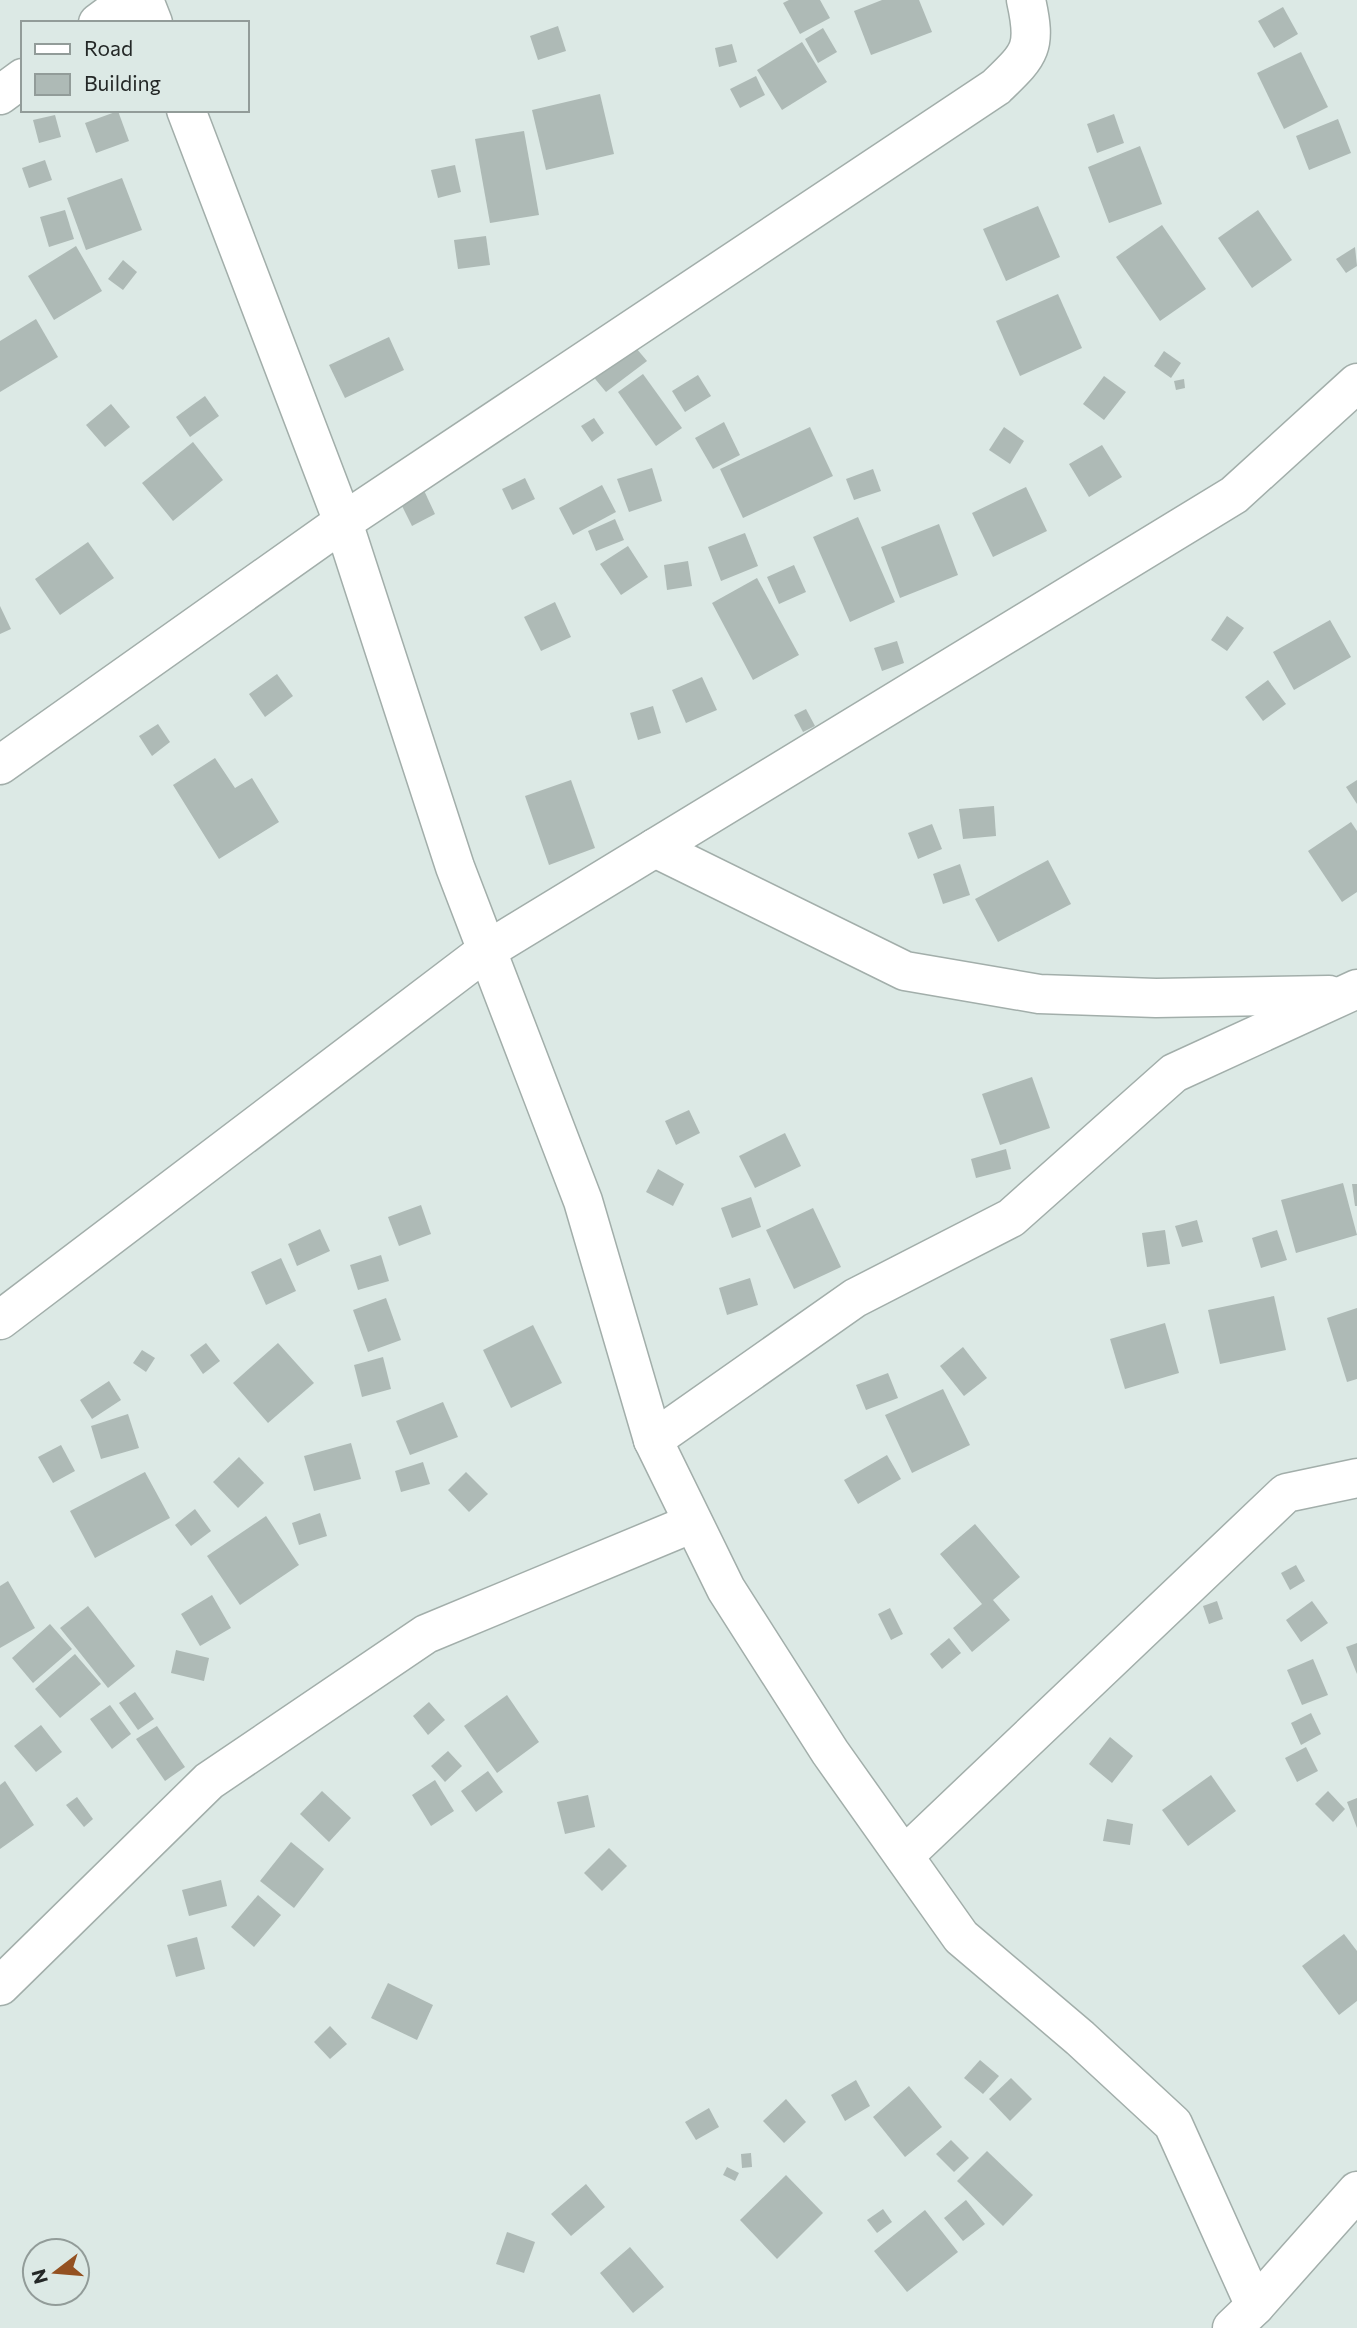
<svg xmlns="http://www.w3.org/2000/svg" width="1357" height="2328" viewBox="0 0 1357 2328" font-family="Commissioner,sans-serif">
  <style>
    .building { fill: #aebab6 }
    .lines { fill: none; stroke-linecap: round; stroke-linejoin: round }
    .street-casing { stroke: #a2aeaa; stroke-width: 41 }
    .street { stroke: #fff; stroke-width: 38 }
  </style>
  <rect width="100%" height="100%" fill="#dce9e5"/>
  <g class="building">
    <path d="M789,0H820L830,18L800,34L783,3Z"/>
    <path d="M882,0H919L932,32L871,55L854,11Z"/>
    <path d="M1283,7L1298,34L1274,48L1258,21Z"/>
    <path d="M558,26L566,51L538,60L530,36Z"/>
    <path d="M823,28L837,52L818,63L805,39Z"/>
    <path d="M802,42L827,82L782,110L757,70Z"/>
    <path d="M732,44L737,62L719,67L715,48Z"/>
    <path d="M1301,52L1328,107L1284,129L1257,73Z"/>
    <path d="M756,76L765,95L740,108L730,89Z"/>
    <path d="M600,94L614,154L546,170L532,110Z"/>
    <path d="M118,111L129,141L96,153L85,123Z"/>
    <path d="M1114,114L1124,143L1097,153L1087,124Z"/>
    <path d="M55,115L61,137L39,143L33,120Z"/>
    <path d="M1338,119L1351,153L1309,170L1296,136Z"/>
    <path d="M524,131L539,215L490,223L475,139Z"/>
    <path d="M1140,146L1162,204L1109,223L1088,167Z"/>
    <path d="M45,160L52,180L29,188L22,168Z"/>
    <path d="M455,165L461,192L438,198L431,170Z"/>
    <path d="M122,178L142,230L86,250L67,198Z"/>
    <path d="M1038,206L1060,257L1006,281L983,229Z"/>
    <path d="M65,210L74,239L49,247L40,217Z"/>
    <path d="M1258,210L1292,260L1252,288L1218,238Z"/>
    <path d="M1162,225L1206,289L1160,321L1116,257Z"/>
    <path d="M486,236L490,265L458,269L454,240Z"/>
    <path d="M76,246L102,291L54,320L28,276Z"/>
    <path d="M1355,247L1357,266L1346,273L1336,259Z"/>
    <path d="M123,260L137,272L123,290L108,279Z"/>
    <path d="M1058,294L1082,348L1020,376L996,321Z"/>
    <path d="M36,319L58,357L0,392V341Z"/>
    <path d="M389,337L404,370L345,398L329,365Z"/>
    <path d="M631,342L647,361L606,392L591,374Z"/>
    <path d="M1164,351L1181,363L1171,378L1154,366Z"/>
    <path d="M643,374L682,428L656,446L618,392Z"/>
    <path d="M698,375L711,396L685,412L672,391Z"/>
    <path d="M1104,376L1126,392L1104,420L1083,404Z"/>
    <path d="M1184,379L1185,388L1176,390L1174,381Z"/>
    <path d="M205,396L219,416L190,437L176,417Z"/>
    <path d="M111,404L130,427L105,447L86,425Z"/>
    <path d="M594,418L604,433L592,442L581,426Z"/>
    <path d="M724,422L740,455L713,469L695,438Z"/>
    <path d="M810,427L833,476L743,518L720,469Z"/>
    <path d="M1004,427L1024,441L1010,464L989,450Z"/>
    <path d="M193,442L223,480L173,521L142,483Z"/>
    <path d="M1102,445L1122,477L1089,497L1069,464Z"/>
    <path d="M652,468L662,501L629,512L617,479Z"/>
    <path d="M873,469L881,491L854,500L846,479Z"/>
    <path d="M525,478L535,499L512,510L502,489Z"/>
    <path d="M421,484L435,514L412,526L397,496Z"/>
    <path d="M602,485L616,512L573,535L559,508Z"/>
    <path d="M1026,487L1047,531L993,557L972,513Z"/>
    <path d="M858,517L895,602L850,622L813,537Z"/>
    <path d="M615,519L624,540L596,551L588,531Z"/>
    <path d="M939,524L958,575L900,598L881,547Z"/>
    <path d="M745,533L758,566L721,581L708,547Z"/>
    <path d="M88,542L114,578L60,615L35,579Z"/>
    <path d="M628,546L648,577L621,595L600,564Z"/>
    <path d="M688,561L692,586L667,590L664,565Z"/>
    <path d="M794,565L806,592L779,604L767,577Z"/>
    <path d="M757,578L799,655L753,680L712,603Z"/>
    <path d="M555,602L571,637L541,651L524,617Z"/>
    <path d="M0,606L11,629L0,634Z"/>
    <path d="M1227,616L1244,628L1227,651L1211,640Z"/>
    <path d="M1330,620L1351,657L1294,690L1273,652Z"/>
    <path d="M897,641L904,663L882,671L874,648Z"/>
    <path d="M277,674L293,696L265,717L249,694Z"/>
    <path d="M702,677L717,710L686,723L672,690Z"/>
    <path d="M1268,680L1286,704L1263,721L1245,697Z"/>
    <path d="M653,706L661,733L638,740L630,713Z"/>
    <path d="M806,709L815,726L803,732L794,715Z"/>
    <path d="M158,724L170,742L152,756L139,736Z"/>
    <path d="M215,758L235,788L252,778L279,822L219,859L173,785Z"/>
    <path d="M571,780L595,848L549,865L525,796Z"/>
    <path d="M1357,780V804L1346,787Z"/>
    <path d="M994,806L996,836L963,839L959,809Z"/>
    <path d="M1351,822L1357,831V892L1342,902L1308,851Z"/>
    <path d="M932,824L942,849L918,859L908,833Z"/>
    <path d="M1048,860L1071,904L998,942L975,899Z"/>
    <path d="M960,864L970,895L943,904L933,874Z"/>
    <path d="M1032,1077L1050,1128L1000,1145L982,1094Z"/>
    <path d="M689,1110L700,1133L676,1145L665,1121Z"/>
    <path d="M785,1133L801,1166L755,1188L739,1156Z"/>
    <path d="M1006,1149L1011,1169L976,1178L971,1159Z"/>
    <path d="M658,1169L684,1184L673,1206L646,1192Z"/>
    <path d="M1343,1183L1357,1235L1296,1253L1281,1200Z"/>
    <path d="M1352,1184H1357V1206H1355Z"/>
    <path d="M751,1197L761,1227L732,1238L721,1208Z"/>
    <path d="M421,1205L431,1234L399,1246L388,1217Z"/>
    <path d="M813,1208L841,1267L794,1289L766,1230Z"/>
    <path d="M1197,1220L1203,1242L1182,1247L1175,1226Z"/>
    <path d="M320,1229L330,1251L297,1266L288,1244Z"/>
    <path d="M1165,1230L1170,1264L1147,1267L1142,1233Z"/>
    <path d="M1277,1230L1287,1260L1261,1268L1252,1238Z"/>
    <path d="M381,1255L389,1281L358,1290L350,1265Z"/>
    <path d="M281,1258L296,1291L266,1305L251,1272Z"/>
    <path d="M750,1278L758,1305L727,1315L719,1288Z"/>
    <path d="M1274,1296L1286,1350L1220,1364L1208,1310Z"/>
    <path d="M386,1298L401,1340L368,1352L353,1310Z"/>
    <path d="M1357,1308V1379L1347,1382L1327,1318Z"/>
    <path d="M1165,1323L1179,1373L1125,1389L1110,1339Z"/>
    <path d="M533,1325L562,1383L511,1408L483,1350Z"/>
    <path d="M206,1343L220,1361L203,1374L190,1355Z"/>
    <path d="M278,1343L314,1383L268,1423L233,1383Z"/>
    <path d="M963,1347L987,1378L964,1396L940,1366Z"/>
    <path d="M142,1350L155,1358L146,1372L133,1363Z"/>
    <path d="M383,1357L391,1389L362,1397L354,1365Z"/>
    <path d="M888,1373L898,1398L866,1410L856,1385Z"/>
    <path d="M109,1381L121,1400L92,1419L80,1400Z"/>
    <path d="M943,1389L970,1445L912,1473L885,1415Z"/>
    <path d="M443,1402L458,1437L410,1455L396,1421Z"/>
    <path d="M128,1414L139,1448L101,1459L91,1426Z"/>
    <path d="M351,1443L361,1479L314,1491L304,1456Z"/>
    <path d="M61,1445L75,1471L53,1483L38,1457Z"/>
    <path d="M887,1455L901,1479L858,1504L844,1480Z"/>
    <path d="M239,1457L264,1483L238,1508L213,1482Z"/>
    <path d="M423,1462L430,1484L401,1492L395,1471Z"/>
    <path d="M145,1472L170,1518L95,1558L70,1511Z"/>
    <path d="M466,1472L488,1494L469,1512L448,1490Z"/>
    <path d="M195,1509L211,1531L191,1546L175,1525Z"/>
    <path d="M320,1513L327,1536L299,1545L292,1523Z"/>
    <path d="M266,1516L299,1565L240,1605L207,1556Z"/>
    <path d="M975,1524L1020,1577L993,1600L1010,1620L972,1652L953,1628L982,1604L940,1554Z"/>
    <path d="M1296,1565L1305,1581L1290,1590L1281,1573Z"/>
    <path d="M8,1581L35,1628L0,1648V1586Z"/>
    <path d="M212,1595L231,1628L200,1646L181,1614Z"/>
    <path d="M1217,1601L1223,1619L1209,1624L1203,1606Z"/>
    <path d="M1312,1601L1328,1623L1301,1642L1286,1620Z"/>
    <path d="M88,1606L135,1666L108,1688L60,1628Z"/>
    <path d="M890,1608L903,1634L891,1640L878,1614Z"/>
    <path d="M50,1624L72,1649L33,1683L12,1658Z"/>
    <path d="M949,1638L961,1653L942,1669L930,1654Z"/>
    <path d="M1357,1643V1674L1346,1647Z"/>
    <path d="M176,1650L209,1658L204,1681L171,1673Z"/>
    <path d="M75,1654L101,1684L60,1718L35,1689Z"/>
    <path d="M1313,1659L1328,1695L1302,1705L1287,1670Z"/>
    <path d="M135,1692L154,1719L138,1730L119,1703Z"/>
    <path d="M507,1695L539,1742L497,1773L464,1726Z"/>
    <path d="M429,1702L445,1720L428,1735L413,1716Z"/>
    <path d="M110,1705L131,1734L112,1749L90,1719Z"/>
    <path d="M1311,1713L1321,1734L1301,1745L1291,1723Z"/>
    <path d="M41,1725L62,1752L36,1772L14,1746Z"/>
    <path d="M157,1726L185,1767L165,1781L136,1739Z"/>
    <path d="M1110,1737L1133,1756L1112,1783L1089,1764Z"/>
    <path d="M1306,1747L1318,1771L1297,1782L1285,1758Z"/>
    <path d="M448,1751L462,1766L445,1782L431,1766Z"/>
    <path d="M488,1771L503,1792L476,1812L461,1791Z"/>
    <path d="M1211,1775L1236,1811L1188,1846L1162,1810Z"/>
    <path d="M435,1780L454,1811L431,1826L412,1795Z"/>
    <path d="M5,1781L34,1825L0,1849V1785Z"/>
    <path d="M322,1791L351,1818L329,1842L300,1814Z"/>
    <path d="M1328,1791L1345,1809L1333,1822L1315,1804Z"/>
    <path d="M588,1795L595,1827L565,1834L557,1802Z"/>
    <path d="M77,1797L93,1819L84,1827L66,1805Z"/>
    <path d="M1357,1798V1828L1347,1802Z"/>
    <path d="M1107,1819L1133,1824L1130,1845L1103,1841Z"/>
    <path d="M291,1842L324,1869L294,1908L260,1881Z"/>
    <path d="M609,1848L627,1866L602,1891L584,1873Z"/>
    <path d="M221,1880L227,1906L189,1916L182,1890Z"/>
    <path d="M258,1895L281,1915L254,1947L231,1927Z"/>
    <path d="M1344,1934L1357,1951V2001L1339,2015L1302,1966Z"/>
    <path d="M197,1937L205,1969L176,1977L167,1945Z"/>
    <path d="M388,1983L433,2005L417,2040L371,2018Z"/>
    <path d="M330,2026L347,2044L330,2059L314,2042Z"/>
    <path d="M980,2060L999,2076L983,2094L964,2078Z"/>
    <path d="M1011,2078L1032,2099L1010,2121L989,2099Z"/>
    <path d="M856,2080L870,2106L845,2121L831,2095Z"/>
    <path d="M909,2086L942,2127L905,2157L873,2117Z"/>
    <path d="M786,2099L806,2122L784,2143L763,2121Z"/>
    <path d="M709,2108L719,2127L696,2140L685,2122Z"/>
    <path d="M951,2140L969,2158L954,2172L936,2154Z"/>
    <path d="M987,2151L1033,2195L1003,2226L957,2181Z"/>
    <path d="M751,2153L752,2167L742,2168L741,2154Z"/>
    <path d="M727,2167L739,2173L735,2181L723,2175Z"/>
    <path d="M786,2175L823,2213L777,2259L740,2220Z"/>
    <path d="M586,2184L605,2207L571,2236L551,2214Z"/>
    <path d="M966,2200L985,2224L963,2241L944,2218Z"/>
    <path d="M883,2209L892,2222L877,2233L867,2220Z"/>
    <path d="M925,2210L958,2252L907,2292L874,2251Z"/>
    <path d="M507,2232L535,2242L524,2273L496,2264Z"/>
    <path d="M630,2247L664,2287L633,2313L600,2273Z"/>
  </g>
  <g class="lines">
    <g class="street-casing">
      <g id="street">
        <path d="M144,0L153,23"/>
        <path d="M98,23L129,0"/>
        <path d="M0,95L23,78"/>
        <path d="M186,110L343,522L455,867L583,1201L653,1440L726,1589L830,1752L961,1937L1080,2038L1173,2124L1255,2306"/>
        <path d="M0,765L343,522L996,87C1030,54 1037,49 1026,0"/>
        <path d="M655,848L905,971L1039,994L1156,998L1329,995"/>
        <path d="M0,1320L486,951L1234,495L1357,383"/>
        <path d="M653,1440L855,1298L1011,1218L1174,1073L1357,989"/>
        <path d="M904,1856L1286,1493L1357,1478"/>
        <path d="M0,1986L209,1781L426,1634L693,1523"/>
        <path d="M1232,2328L1255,2306L1357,2191"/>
      </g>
    </g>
    <use href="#street" class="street"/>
  </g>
  <rect x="21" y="21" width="228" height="91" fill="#dce9e5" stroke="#929c99" stroke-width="2"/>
  <rect x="35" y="44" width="35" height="10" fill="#ffffff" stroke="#929c99" stroke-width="2"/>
  <text x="84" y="56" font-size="21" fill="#242827">Road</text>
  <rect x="35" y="74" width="35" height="21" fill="#aebab6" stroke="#929c99" stroke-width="2"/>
  <text x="84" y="91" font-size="21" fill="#242827">Building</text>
  <g transform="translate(56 2272) rotate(254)"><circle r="33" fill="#dce9e5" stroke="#929c99" stroke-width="2"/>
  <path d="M0-5L12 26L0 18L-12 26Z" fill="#945121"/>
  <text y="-10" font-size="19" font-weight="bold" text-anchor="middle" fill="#242827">N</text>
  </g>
</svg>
